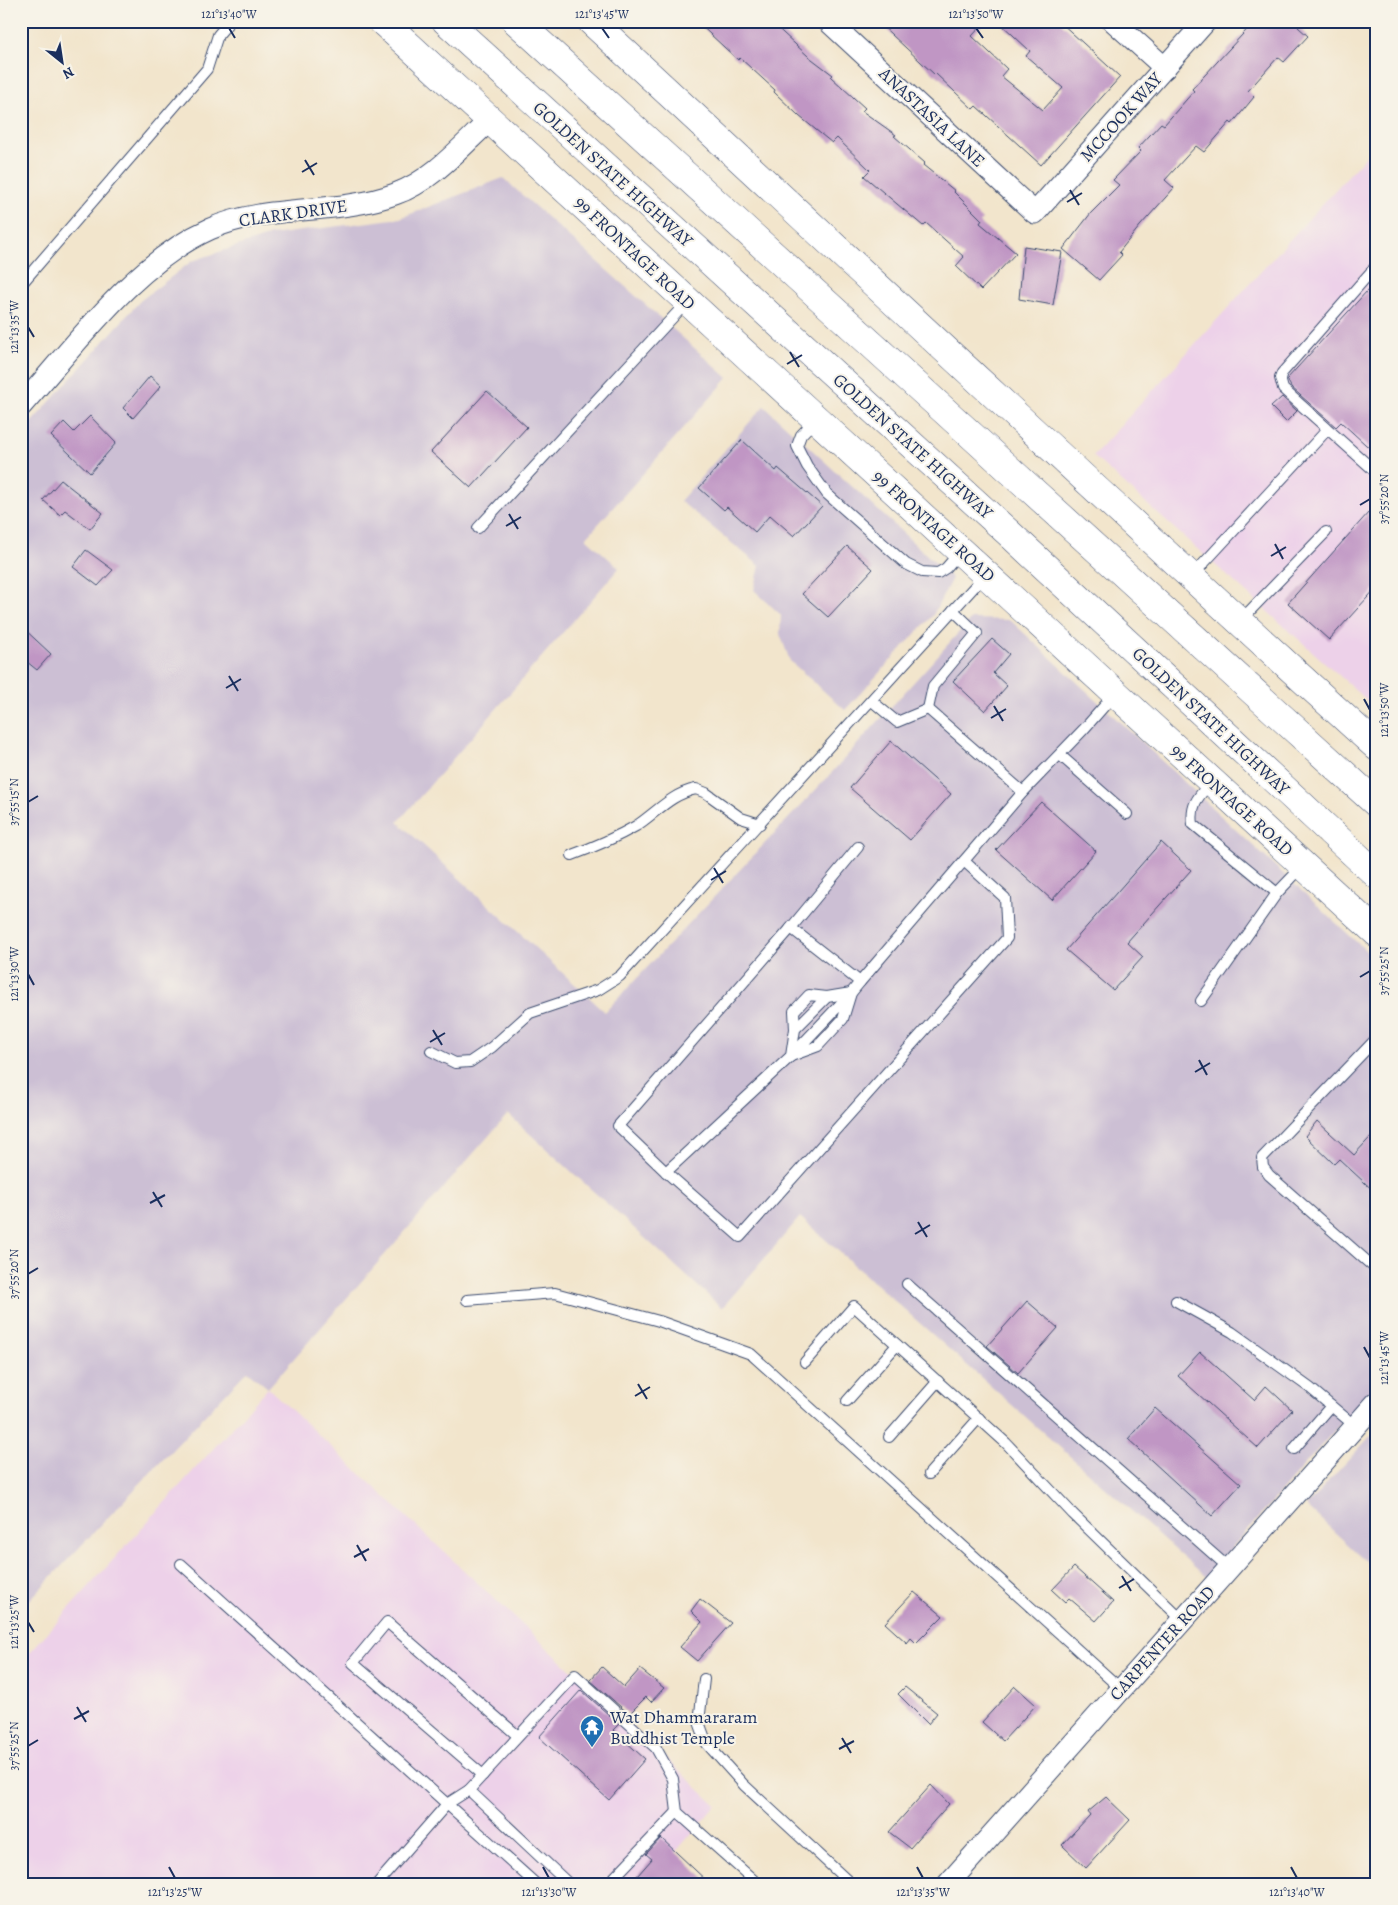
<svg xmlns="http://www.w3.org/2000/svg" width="1398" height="1905" viewBox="0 0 1398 1905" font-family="Alegreya,serif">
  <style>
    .built { fill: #edd1e9 }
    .industrial { fill: #ccbfd4 }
    .building { fill: #c096c4 }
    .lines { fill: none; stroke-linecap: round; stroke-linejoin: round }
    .lane-casing { stroke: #3b4a6e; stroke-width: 12 }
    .street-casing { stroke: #3b4a6e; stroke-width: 23 }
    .secondary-casing { stroke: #3b4a6e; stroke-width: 29 }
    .highway-casing { stroke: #3b4a6e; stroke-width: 29 }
    .lane { stroke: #fff; stroke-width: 10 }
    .street { stroke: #fff; stroke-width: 21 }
    .secondary { stroke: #fff; stroke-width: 28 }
    .highway { stroke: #fff; stroke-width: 28 }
    .ticks { fill: none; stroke: #1b2f5e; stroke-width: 2 }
    .labels { text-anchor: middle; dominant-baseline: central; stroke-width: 4; stroke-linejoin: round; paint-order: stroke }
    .street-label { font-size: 18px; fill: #1b2f5e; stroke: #f7f3e8 }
    .poi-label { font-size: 18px; fill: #1b2f5e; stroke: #f7f3e8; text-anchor: start }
    .neatline { fill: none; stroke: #1b2f5e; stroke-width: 2 }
    .ticks-label { font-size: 12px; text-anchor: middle; fill: #1b2f5e }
  </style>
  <rect width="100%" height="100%" fill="#f7f3e8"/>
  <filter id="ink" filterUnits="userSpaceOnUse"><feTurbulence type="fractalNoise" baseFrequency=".02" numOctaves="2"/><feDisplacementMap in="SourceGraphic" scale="10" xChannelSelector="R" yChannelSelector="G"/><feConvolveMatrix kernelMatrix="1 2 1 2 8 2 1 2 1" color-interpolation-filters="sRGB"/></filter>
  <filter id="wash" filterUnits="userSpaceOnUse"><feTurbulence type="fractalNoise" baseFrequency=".0096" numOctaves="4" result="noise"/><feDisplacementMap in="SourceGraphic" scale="20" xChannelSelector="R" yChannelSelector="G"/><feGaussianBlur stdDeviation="1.12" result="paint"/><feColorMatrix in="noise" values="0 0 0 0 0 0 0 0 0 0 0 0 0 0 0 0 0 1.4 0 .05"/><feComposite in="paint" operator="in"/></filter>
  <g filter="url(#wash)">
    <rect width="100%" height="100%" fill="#f2e5cc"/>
    <g class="built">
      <path d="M1377,144V709L1093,456Z"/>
      <path d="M268,1388L716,1805L648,1884H21V1662Z"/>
    </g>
    <g class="industrial">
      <path d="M503,178L728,378L586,538L619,568L398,822L605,1012L825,780L971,619L1010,620L1377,961V1382L1206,1577L800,1217L722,1308L508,1114L268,1388L247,1371L21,1609V434L140,301L192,261L271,235L400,218Z"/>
      <path d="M764,406L952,578L933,615L845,710L790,661L780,634L781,615L754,590L760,566L680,501Z"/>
      <path d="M1377,1429V1571L1306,1506Z"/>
    </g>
    <g id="blocks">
      <g class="building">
        <path d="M696,21H770L808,56L833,75L831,77L865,108L862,111L896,135L894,136L925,163L923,165L955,191L954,192L982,220L980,223L1016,253L981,290L956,266L964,257L926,223L923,226L864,176L870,170L837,138L832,143L799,116L774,92L775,90L740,58L738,60Z"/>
        <path d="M877,21H986L972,36L1007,69L1001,76L1043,110L1063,88L1026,56L1030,51L998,21H1059L1120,77L1041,165L976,106L973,109L936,74L935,75Z"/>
        <path d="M1255,21H1302L1298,27L1308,36L1284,62L1278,57L1248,91L1254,97L1232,124L1230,122L1204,152L1196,146L1165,180L1174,188L1140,226L1119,252L1122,255L1099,280L1063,249L1091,213L1119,185L1113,180L1141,151L1138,148L1161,123L1164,125L1194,91L1192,89Z"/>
        <path d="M1024,246L1062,252L1053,305L1019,299Z"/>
        <path d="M1377,280V455L1341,422L1336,427L1291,387L1287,379Z"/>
        <path d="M150,376L161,386L133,418L123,408Z"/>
        <path d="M487,391L527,427L471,488L431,452Z"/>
        <path d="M1282,397L1297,411L1286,422L1271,407Z"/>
        <path d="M90,416L116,443L90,473L51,436L64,422L74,432Z"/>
        <path d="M742,440L776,471L778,468L822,506L794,536L770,515L755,532L727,507L724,510L699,488Z"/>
        <path d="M61,480L103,513L90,529L65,510L60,515L43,500Z"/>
        <path d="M1377,503V587L1329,640L1288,603Z"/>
        <path d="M847,546L873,569L828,617L802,594Z"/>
        <path d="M86,550L113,570L98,586L73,567Z"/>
        <path d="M21,626L51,654L37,670L21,657Z"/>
        <path d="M992,639L1009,654L993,673L1007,686L985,711L953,681Z"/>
        <path d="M891,741L951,794L910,840L850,788Z"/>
        <path d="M1041,802L1096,851L1052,900L996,850Z"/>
        <path d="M1161,842L1191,870L1127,942L1143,957L1113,990L1066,950Z"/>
        <path d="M1317,1121L1354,1155L1377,1130V1194L1339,1159L1334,1164L1305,1136Z"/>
        <path d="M1027,1301L1058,1328L1018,1373L987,1346Z"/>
        <path d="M1200,1352L1254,1400L1266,1386L1292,1410L1258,1448L1178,1376Z"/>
        <path d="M1155,1408L1241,1484L1212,1516L1128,1439Z"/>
        <path d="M1074,1567L1113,1602L1096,1621L1069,1598L1065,1602L1052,1590Z"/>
        <path d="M914,1592L943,1616L916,1643L911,1638L907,1643L885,1623Z"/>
        <path d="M700,1599L731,1623L697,1661L680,1647L702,1622L691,1611Z"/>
        <path d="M602,1667L624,1687L640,1669L664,1688L651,1702L646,1697L629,1714L590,1680Z"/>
        <path d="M1015,1686L1036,1705L1003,1741L982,1722Z"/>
        <path d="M905,1687L937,1713L928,1724L898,1694Z"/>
        <path d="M581,1690L619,1724L613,1730L645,1759L609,1800L539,1737Z"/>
        <path d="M931,1785L949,1804L910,1848L889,1832Z"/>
        <path d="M1106,1797L1130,1820L1086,1868L1062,1845L1090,1815L1088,1812Z"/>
        <path d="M661,1838L710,1884H630L652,1859L646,1854Z"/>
      </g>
    </g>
  </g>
  <g filter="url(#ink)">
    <use href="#blocks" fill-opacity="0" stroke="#3b4a6e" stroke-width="1"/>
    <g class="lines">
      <g class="lane-casing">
        <g id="lane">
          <path d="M1377,265L1282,373L1280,378L1283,389L1377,473"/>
          <path d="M24,281L207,69L218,35L230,21"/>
          <path d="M816,419L801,435L797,446L807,466L827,494L906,564L922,572L938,573L946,568L960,552"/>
          <path d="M478,528L687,302"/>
          <path d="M1191,577L1327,430"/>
          <path d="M1240,621L1326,532"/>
          <path d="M872,701L897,722L928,709"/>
          <path d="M928,709L1023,792"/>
          <path d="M928,709L933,686L977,633L953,610"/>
          <path d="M1060,755L1127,814"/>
          <path d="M1211,782C1199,796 1190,804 1193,824L1277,893"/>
          <path d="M572,855C594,847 615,838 636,826C656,813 671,794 696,789L706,793L741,818L760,824"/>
          <path d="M790,929L858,847"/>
          <path d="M851,993L827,997L795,1029L791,1056L666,1172L740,1237L1007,938L1005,898L964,861"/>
          <path d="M851,993L791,1056L818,1046L843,1019L851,993L860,982L1023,792L1084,729L1114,695"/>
          <path d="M1201,1001L1277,893L1302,867"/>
          <path d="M795,1029L794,1011L809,995L827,997"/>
          <path d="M1377,1038L1262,1158L1263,1167L1269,1175L1377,1270"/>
          <path d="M431,1051L455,1063L470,1062L492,1047L530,1013L598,990L620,976L985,575"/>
          <path d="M666,1172L618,1126L791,928L860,982"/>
          <path d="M907,1284L1229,1568"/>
          <path d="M467,1300L555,1293L659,1321L751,1354L1121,1689"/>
          <path d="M1176,1301L1232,1332L1310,1388L1355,1426"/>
          <path d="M805,1362L854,1306L1006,1443L1073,1514L1182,1620"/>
          <path d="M847,1401L897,1345"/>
          <path d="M889,1437L938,1381"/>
          <path d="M1294,1449L1331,1406"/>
          <path d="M929,1474L979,1418"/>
          <path d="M181,1564L447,1804L469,1790"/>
          <path d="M704,1679L699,1722L707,1744L744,1785L851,1884"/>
          <path d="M483,1775L353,1663L387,1622L518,1736"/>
          <path d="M377,1884L447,1804L536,1884"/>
          <path d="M569,1884L469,1790L575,1675L656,1748L673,1779L677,1812L758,1884"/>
          <path d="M608,1884L677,1812"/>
        </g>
      </g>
      <g class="street-casing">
        <g id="street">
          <path d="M828,21L1035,213L1206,21"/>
          <path d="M1113,21L1165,68"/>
          <path d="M21,406C76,345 134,263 210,229C269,203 335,216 395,194C432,181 462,146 490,120"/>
          <path d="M948,1884L1377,1402"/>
        </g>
      </g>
      <g class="secondary-casing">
        <g id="secondary">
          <path d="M382,21L1377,933"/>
          <path d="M591,21C853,263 1113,507 1377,747"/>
        </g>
      </g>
      <g class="highway-casing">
        <g id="highway">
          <path d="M446,21L1012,536L1377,875"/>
          <path d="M516,21L1377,804"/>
        </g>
      </g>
      <use href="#lane" class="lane"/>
      <use href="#street" class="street"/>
      <use href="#secondary" class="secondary"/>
      <use href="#highway" class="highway"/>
    </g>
  </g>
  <path class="ticks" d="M229,28L235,38M602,28L609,38M976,28L983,38M305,160L314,175M302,172L317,163M1070,190L1079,205M1067,202L1082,193M28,327L34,337M790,352L799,367M787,364L802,355M1360,505L1370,499M509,514L518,529M506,526L521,517M1275,544L1283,559M1271,556L1286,547M229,676L238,691M226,688L241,679M1364,699L1370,710M994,706L1003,721M991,718L1006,709M28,802L38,796M714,868L723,883M711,880L726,871M28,974L34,985M1360,977L1370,971M433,1030L442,1045M430,1042L445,1033M1199,1060L1207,1075M1195,1072L1210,1063M153,1192L162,1207M150,1203L165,1195M918,1222L927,1237M915,1234L930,1225M28,1274L38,1268M1364,1347L1370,1358M638,1384L647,1399M635,1396L650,1387M357,1545L366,1561M354,1557L369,1549M1122,1576L1131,1591M1119,1588L1134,1579M28,1622L34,1632M77,1707L86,1722M74,1719L89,1711M842,1738L851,1753M28,1746L38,1740M839,1749L854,1741M169,1867L175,1878M543,1867L549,1878M917,1867L923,1878M1291,1867L1297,1878"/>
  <defs>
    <g id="temple-pin" transform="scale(1.25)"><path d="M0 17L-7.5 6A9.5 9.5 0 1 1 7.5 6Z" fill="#1f6fb2" stroke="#f7f3e8"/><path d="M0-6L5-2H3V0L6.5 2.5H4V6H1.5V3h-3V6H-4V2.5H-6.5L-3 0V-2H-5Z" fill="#fff"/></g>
  </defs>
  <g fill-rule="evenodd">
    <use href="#temple-pin" x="592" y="1727"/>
  </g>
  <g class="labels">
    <g class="street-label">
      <text transform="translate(932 117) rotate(43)">ANASTASIA LANE</text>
      <text transform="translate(1121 117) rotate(-48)">MCCOOK WAY</text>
      <text transform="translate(613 174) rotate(42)">GOLDEN STATE HIGHWAY</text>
      <text transform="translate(293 213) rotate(-8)">CLARK DRIVE</text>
      <text transform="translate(635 253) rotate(43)">99 FRONTAGE ROAD</text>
      <text transform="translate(913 446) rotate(42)">GOLDEN STATE HIGHWAY</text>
      <text transform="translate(934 526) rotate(42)">99 FRONTAGE ROAD</text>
      <text transform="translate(1211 721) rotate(43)">GOLDEN STATE HIGHWAY</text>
      <text transform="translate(1232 800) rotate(42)">99 FRONTAGE ROAD</text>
      <text transform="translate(1162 1643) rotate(-48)">CARPENTER ROAD</text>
    </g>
    <g class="poi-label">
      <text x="610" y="1717">Wat Dhammararam<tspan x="610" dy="21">Buddhist Temple</tspan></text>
    </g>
  </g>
  <rect width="1398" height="1905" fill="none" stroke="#f7f3e8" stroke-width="55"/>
  <g transform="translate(62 62) rotate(150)" stroke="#f7f3e8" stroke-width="4" paint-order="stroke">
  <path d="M0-4L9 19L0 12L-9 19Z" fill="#1b2f5e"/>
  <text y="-8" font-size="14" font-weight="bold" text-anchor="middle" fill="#1b2f5e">N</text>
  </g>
  <rect x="28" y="28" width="1342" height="1850" class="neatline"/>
  <g class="ticks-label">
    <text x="229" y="18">121°13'40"W</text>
    <text x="602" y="18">121°13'45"W</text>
    <text x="976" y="18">121°13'50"W</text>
    <text transform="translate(14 327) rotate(-90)" y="4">121°13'35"W</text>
    <text transform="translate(1384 499) rotate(-90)" y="4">37°55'20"N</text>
    <text transform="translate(1384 710) rotate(-90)" y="4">121°13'50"W</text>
    <text transform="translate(14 802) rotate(-90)" y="4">37°55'15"N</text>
    <text transform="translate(1384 971) rotate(-90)" y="4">37°55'25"N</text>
    <text transform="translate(14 974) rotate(-90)" y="4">121°13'30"W</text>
    <text transform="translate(14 1274) rotate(-90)" y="4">37°55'20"N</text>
    <text transform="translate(1384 1358) rotate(-90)" y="4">121°13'45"W</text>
    <text transform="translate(14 1622) rotate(-90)" y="4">121°13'25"W</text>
    <text transform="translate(14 1746) rotate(-90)" y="4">37°55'25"N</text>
    <text x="175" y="1896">121°13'25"W</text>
    <text x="549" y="1896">121°13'30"W</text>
    <text x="923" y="1896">121°13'35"W</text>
    <text x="1297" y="1896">121°13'40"W</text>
  </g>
</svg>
